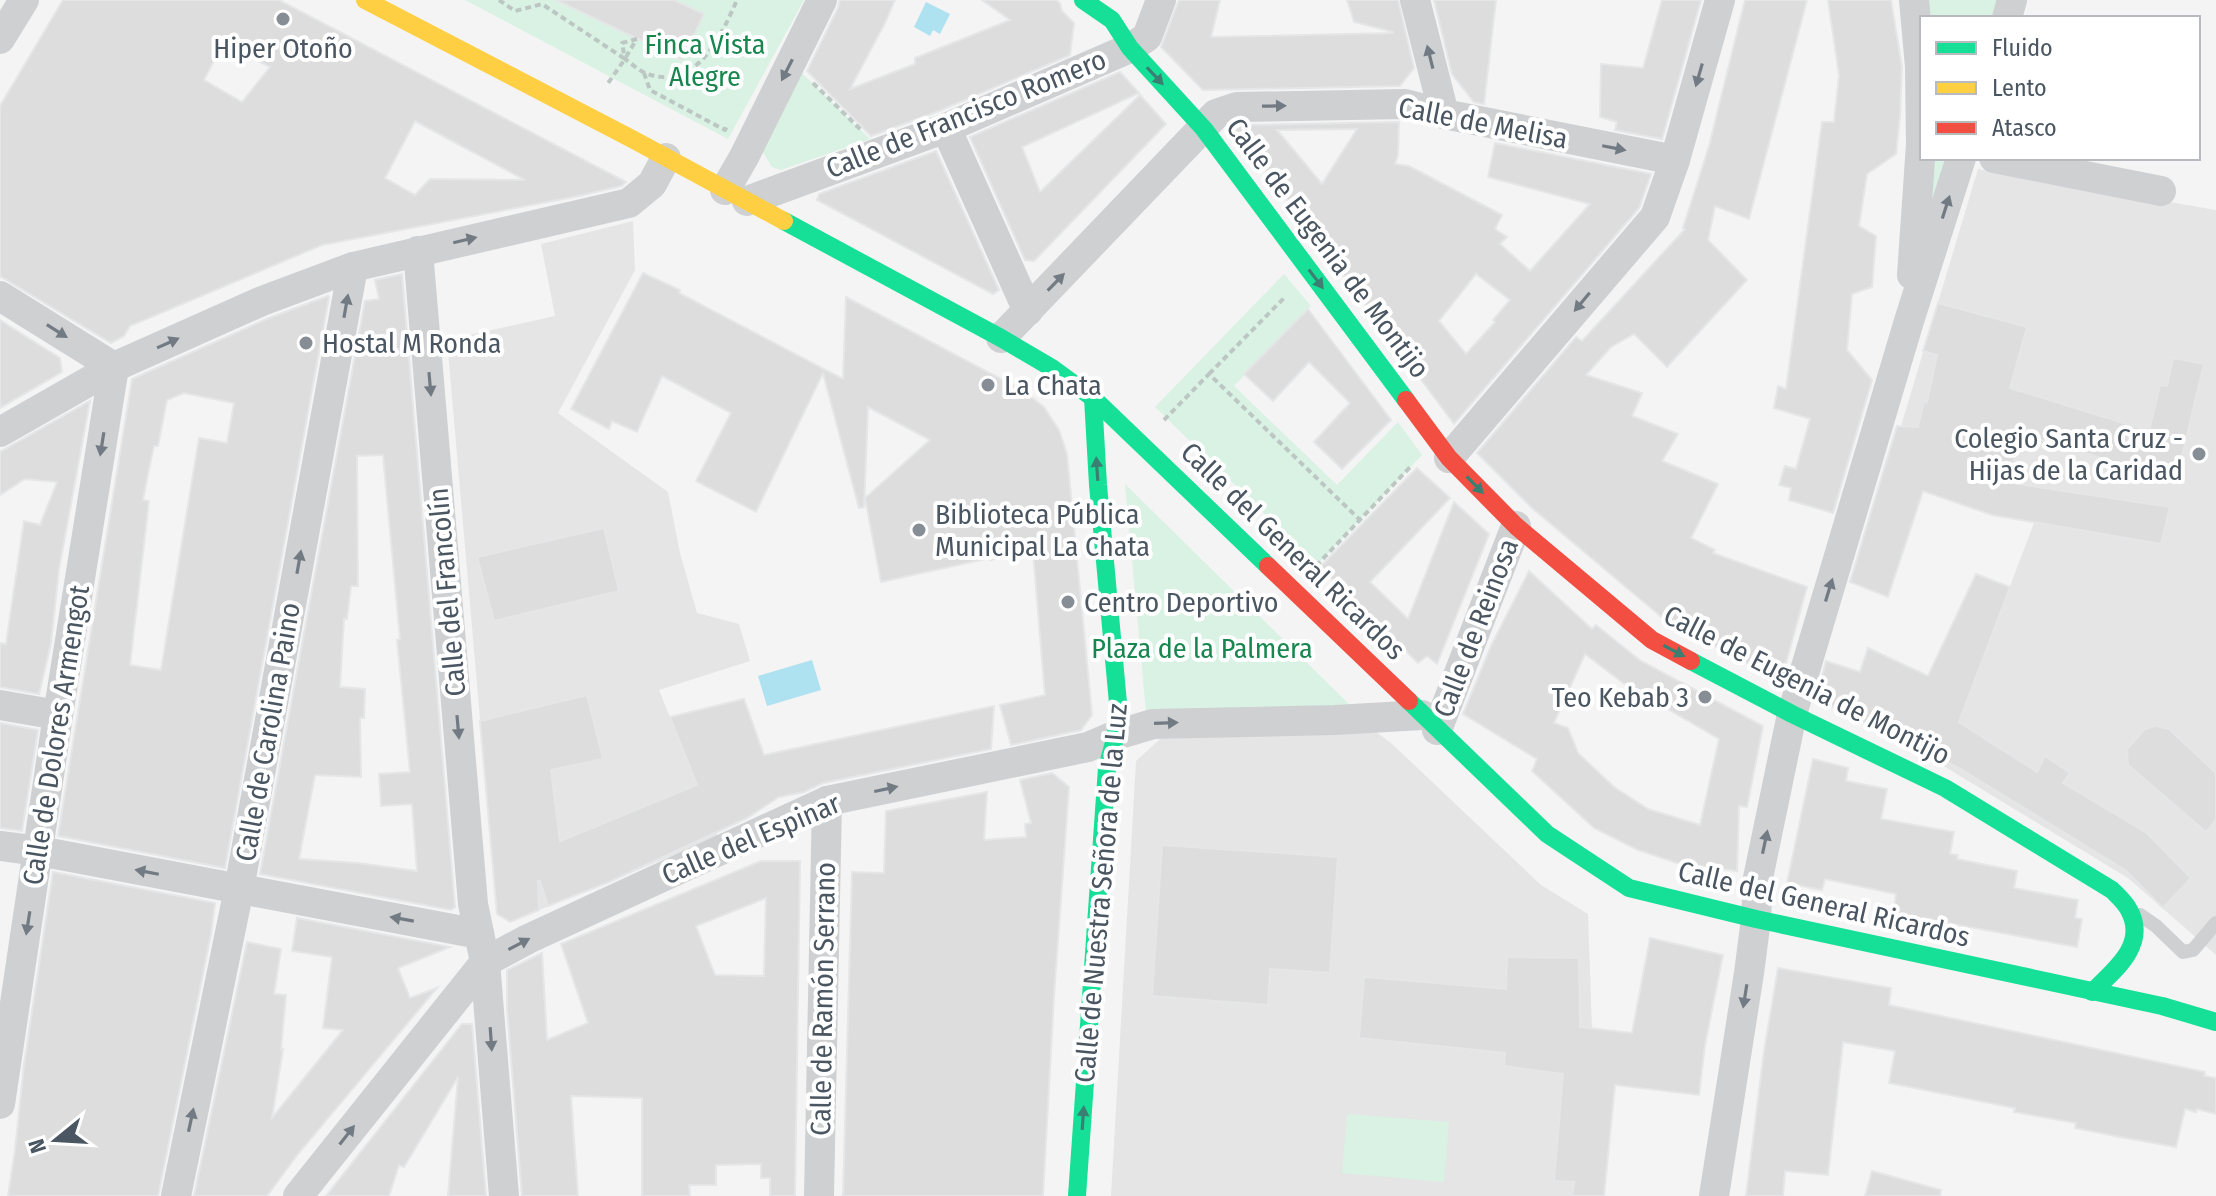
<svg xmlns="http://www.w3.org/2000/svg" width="2216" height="1196" viewBox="0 0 2216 1196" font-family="'Fira Sans Condensed',sans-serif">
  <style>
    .education { fill: #e6e5e6 }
    .green { fill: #d9f2e3 }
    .water { fill: #aee2f0 }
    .building { fill: #ddddde; stroke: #e5e6e7; stroke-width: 2; fill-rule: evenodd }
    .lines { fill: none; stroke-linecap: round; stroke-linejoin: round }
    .path { stroke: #bcc7c4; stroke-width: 4; stroke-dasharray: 6 4; stroke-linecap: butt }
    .lane { stroke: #ced0d2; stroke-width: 14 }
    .street { stroke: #ced0d2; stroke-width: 30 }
    .fast { stroke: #16e098; stroke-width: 18 }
    .slow { stroke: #ffcf43; stroke-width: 18 }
    .jam { stroke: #f24e42; stroke-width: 18 }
    .oneway { fill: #727b83 }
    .oneway2 { fill: #3a7f72 }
    .poi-dot { fill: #868d94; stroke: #fff; stroke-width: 3 }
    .labels { text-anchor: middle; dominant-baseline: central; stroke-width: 8; stroke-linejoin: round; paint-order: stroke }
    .park-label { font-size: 28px; fill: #17864f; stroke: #fff }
    .poi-label { font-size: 28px; fill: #4a5661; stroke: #fff; text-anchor: start }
    .street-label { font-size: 28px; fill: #4a5661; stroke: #fff }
  </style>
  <rect width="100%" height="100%" fill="#f4f4f4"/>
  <g class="education">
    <path d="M1978,169L2216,210V955L2128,878L1942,765L2034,523L1993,515L2000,446L1901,426Z"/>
    <path d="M633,221L635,270L558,413L668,492L680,553L697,613L739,624L750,661L659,690L718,837L510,922L497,914L447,340L555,316L541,244Z"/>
    <path d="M1373,730L1390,742L1541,885L1588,914L1592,1029L1705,1041L1699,1095L1596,1083L1593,1118L1612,1119L1604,1196H1111L1136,761L1160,739Z"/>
  </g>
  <g class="green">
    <path d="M465,0H804L728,139Z"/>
    <path d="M1912,0H2012L2007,18H1922V158H1962L1923,245Z"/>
    <path d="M801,72L870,139L781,170L772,167L761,149Z"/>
    <path d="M1284,274L1311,306L1234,386L1337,485L1398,422L1422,455L1317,565L1155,407Z"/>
    <path d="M1125,484L1350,705L1146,712Z"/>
    <path d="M1347,1114L1449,1122L1444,1182L1342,1173Z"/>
  </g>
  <g class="water">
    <path d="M926,2L950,14L940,34L933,30L930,36L914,27Z"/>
    <path d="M812,660L821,690L767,706L758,676Z"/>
  </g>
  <g class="building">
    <path d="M63,0H279L626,182L621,186L574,197L322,245L130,326L124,336L111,343L0,276V106ZM223,43L270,67L242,102L204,80ZM415,121L454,142L525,180L430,179L415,195L385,178Z"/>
    <path d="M556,0H674L704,14L682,60Z"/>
    <path d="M840,0H895L885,23L850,89L915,64V58L1010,20L982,0H1056L1060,3L1062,11L1074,23L1070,55L939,111L871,136L807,71L838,8Z"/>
    <path d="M1179,0H1220L1211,37L1393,33V32L1354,22L1347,0H1398L1414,68L1400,86L1203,90L1161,47Z"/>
    <path d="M1434,0H1496L1484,104L1474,102L1452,74Z"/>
    <path d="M1662,0H1701L1662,139L1615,130L1617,122L1600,117L1601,64L1643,68Z"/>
    <path d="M1745,0H1807L1749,219L1715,206L1708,240L1747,280L1667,367L1634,334L1611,347L1586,375L1642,393L1632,416L1678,434L1662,461L1718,484L1691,538L1715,550L1713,553L1807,587L1781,681L1665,620L1532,508L1477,453L1576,337L1582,341L1685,229L1683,228L1711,140L1710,142Z"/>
    <path d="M1828,0H1891L1902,67L1900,117L1896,154L1867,174L1859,226L1876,236L1872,287L1852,294L1847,350L1872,380L1833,513L1789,500L1791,488L1779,485L1785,466L1796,469L1810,419L1774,408L1778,386L1786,389L1822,122H1834L1839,75Z"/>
    <path d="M1120,72L1139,93L1022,147L1040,192L1140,95L1166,124L1034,261L1025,260L970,137Z"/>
    <path d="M1399,122L1398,155L1395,164L1409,166L1502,215L1495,229L1507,237L1500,244L1530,271L1590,204L1488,177L1495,143L1651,174L1639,208L1454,424L1233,127L1240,125ZM1357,129L1322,184L1277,130ZM1476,274L1510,300L1493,320L1495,322L1466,354L1439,321Z"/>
    <path d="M936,151L999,290L993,294L817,200L819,194Z"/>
    <path d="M643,273L680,290L679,293L843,379L846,297L1022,390L1044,407L1059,430L1067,454L1092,715L1081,730L1011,745L1000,705L1045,695L1033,552L990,560V558L881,582L865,498L930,440L868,407L864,507L859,508L823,373L756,512L696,481L731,413L662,376L637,432L612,421L609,429L571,409Z"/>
    <path d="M402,274L455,907L451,910L260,874L365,301L379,299L375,280ZM383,455L400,639L397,640L410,772L379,774L381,806L412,804L417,871L358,863L299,859L315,775L361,777L360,718H364L365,689L340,687L344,619H347L351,586H358L357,456Z"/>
    <path d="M328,296L329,297L225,868L58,836L132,379L269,318ZM184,393L234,403L227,443L199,438L161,670L130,665L149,501L143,500L148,474L154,446H158L167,400Z"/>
    <path d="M1938,303L2027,327L2010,388L2149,431L2160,385L2167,386L2173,358L2204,364L2176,481L2018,433L2011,483L2170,507L2161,544L1992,515L1923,491L1888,597L1850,582L1897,426L1918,427L1924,401L1927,402L1937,355L1923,351Z"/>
    <path d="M1308,309L1391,420L1342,469L1314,442L1350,403L1309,362L1273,401L1244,374Z"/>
    <path d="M0,320L60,358L62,372L0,408Z"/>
    <path d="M90,401L59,569L51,643L39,694L0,687V643L6,644L24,521L40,525L57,482L25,479L0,495V452Z"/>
    <path d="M1417,468L1450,498L1370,582L1408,619L1454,502L1489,534L1437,664L1427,656L1418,663L1320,567Z"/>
    <path d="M604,528L619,591L494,621L477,557Z"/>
    <path d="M1529,571L1592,629L1596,625L1641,661L1763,726L1747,807L1739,806L1737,871L1677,863L1638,850L1594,828L1532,771L1537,759L1463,714L1491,646ZM1585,654L1623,683L1719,739L1700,825L1648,809L1614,787L1578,753L1568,728L1554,723Z"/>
    <path d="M1976,574L2010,587L1959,722L2037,772L2045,756L2070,773L2063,783L2147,833L2191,878L2163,908L2125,870L1957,767L1816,699L1826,661L1860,672L1868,648L1928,676Z"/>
    <path d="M587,695L603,759L551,770L560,841L697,785L670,717L744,699L764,755L994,706L991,749L823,783L804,792L779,797L747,818L609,882L548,906L540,881H538L539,910L510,922L497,914L480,721Z"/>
    <path d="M0,723L38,730L22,831L0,828Z"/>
    <path d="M2156,726L2169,729L2216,773V820L2206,832L2128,765L2127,749L2145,729Z"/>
    <path d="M1813,759L1848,768L1846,781L1887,789L1881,819L1954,832L1950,854L1958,855L1957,859L2017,871L2014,888L2078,900L2075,918L2082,919L2077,947L1893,913L1896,894L1825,879L1822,890L1787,883Z"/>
    <path d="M1052,773L1069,787L1054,996L1043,1196H843L852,872L884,873L886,811L987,792L984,840L1026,837L1025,824L1031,823L1020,780Z"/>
    <path d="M1162,845L1338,857L1330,973L1270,969L1268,1005L1152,996Z"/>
    <path d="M761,861H800L795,1196H770V1178H761V1164L716,1165V1185H689L690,1196H642V1098L571,1096L578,1196H522L507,1008V970L542,953L547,1040L588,1023L561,944ZM766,898L764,976L715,975L696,926Z"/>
    <path d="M53,872L215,903L211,934L158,1196H8L15,1150L24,1065Z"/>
    <path d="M297,918L450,947L398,968L410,998L437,988L298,1154L267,1196H194L247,942L281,949L274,994L286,995L281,1049H283L272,1118L343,1030L323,1028L332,957L292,951Z"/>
    <path d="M1650,938L1723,955L1705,1045L1699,1095L1615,1085L1604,1196H1572L1574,1182L1554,1181L1563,1074L1504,1066L1505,1053L1359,1038L1364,977L1506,989L1507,957L1579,958L1580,1027L1632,1033Z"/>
    <path d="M1778,968L1891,988L1889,1005L2205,1072L2204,1076L2216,1078V1114L2197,1109L2196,1112L2185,1109L2176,1147L2115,1136L2075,1128L2076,1123L2014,1112L2015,1108L1889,1083L1895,1051L1843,1042L1828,1175L1785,1171L1783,1196H1746L1764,1051Z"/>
    <path d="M462,1024H472L486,1196H448L458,1077L404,1167L399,1165L389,1196H326Z"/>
    <path d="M1872,1171L1941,1190L1940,1196H1865Z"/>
  </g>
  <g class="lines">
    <g class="path">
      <path d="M499,0L515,11L542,4L625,59L606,86"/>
      <path d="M637,39L622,43L625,59C631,63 638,70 645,73C696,93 721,36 737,0"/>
      <path d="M626,57L636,40"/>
      <path d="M644,73L650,90L725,130L727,126"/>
      <path d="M813,83L861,130"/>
      <path d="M1209,374L1286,296"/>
      <path d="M1164,420L1209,374L1360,520"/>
      <path d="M1316,566L1412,465"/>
    </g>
    <path class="lane" d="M2140,915L2156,926L2183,952L2193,950L2216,923"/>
    <g class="street">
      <path d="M1415,0L1444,114"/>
      <path d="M2007,18L2012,0"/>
      <path d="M0,39L24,0"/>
      <path d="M946,128L1028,311"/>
      <path d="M1994,158L2161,191"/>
      <path d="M725,190L744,157L822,0"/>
      <path d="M747,201L946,128L1130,48L1147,37L1161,0"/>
      <path d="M418,251L473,904L485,962L504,1196"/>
      <path d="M1912,275L1921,144L1920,67L1914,0"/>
      <path d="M0,296L114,367L58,715L0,1104"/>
      <path d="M1001,338L1216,114L1237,107L1405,104L1444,114L1675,160"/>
      <path d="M0,432L114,367L262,301L353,267L629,203L652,184L666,158"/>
      <path d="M1449,458L1655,217L1675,160L1720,0"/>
      <path d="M0,705L58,715"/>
      <path d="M1437,730L1516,526"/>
      <path d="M0,846L39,851L479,934"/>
      <path d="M176,1196L239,889L353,267"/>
      <path d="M298,1196L485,962L528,939L827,801L1088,747L1116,735L1153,724L1335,720L1422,715"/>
      <path d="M819,1196L827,801"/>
      <path d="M1714,1196L1749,973L1756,919L1758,878L1792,714L1909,321L1961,158"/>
    </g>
    <g class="fast">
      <path d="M1083,0L1112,20L1130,48L1204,129L1406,400"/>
      <path d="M784,221L1001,338L1052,368L1093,398L1268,566"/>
      <path d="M1691,661L1792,714L1945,788L2112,890C2118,896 2125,902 2129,910C2148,944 2115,970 2092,992"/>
      <path d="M1409,701L1547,834L1629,888L1756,919L2162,1006L2216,1022"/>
      <path d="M1077,1196L1107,768L1116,735L1118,703L1098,485L1093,398"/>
    </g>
    <path class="slow" d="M365,0L634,140L784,221"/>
    <g class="jam">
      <path d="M1406,400L1449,458L1516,526L1652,640L1691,661"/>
      <path d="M1268,566L1409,701"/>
    </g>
  </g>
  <defs><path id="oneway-solid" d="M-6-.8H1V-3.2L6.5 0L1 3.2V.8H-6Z" transform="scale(2)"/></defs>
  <g class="oneway">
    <use href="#oneway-solid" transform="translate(1430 57) rotate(-104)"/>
    <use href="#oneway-solid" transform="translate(787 70) rotate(117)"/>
    <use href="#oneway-solid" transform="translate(1699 75) rotate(106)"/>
    <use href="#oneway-solid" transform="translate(1274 106) rotate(-1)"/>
    <use href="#oneway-solid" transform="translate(1614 148) rotate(11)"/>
    <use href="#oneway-solid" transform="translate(1946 207) rotate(-72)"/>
    <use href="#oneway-solid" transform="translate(465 240) rotate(-13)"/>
    <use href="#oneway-solid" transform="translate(1056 282) rotate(-46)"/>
    <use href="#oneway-solid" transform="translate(1582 302) rotate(130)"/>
    <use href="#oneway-solid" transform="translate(346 306) rotate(-80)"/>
    <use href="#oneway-solid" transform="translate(57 331) rotate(32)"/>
    <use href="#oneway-solid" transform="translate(168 343) rotate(-24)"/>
    <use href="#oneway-solid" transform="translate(430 384) rotate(85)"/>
    <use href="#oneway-solid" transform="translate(102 444) rotate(99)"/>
    <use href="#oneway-solid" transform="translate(299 562) rotate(-80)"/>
    <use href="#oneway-solid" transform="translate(1829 590) rotate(-73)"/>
    <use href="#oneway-solid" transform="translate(1166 723) rotate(-2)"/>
    <use href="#oneway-solid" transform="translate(458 727) rotate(85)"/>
    <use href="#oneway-solid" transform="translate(886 789) rotate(-12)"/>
    <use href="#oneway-solid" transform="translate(1765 842) rotate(-78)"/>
    <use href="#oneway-solid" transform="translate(147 872) rotate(-169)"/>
    <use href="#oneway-solid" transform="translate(402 919) rotate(-170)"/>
    <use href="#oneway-solid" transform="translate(28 923) rotate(99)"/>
    <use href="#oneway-solid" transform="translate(519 944) rotate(-28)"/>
    <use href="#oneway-solid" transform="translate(1745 996) rotate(99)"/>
    <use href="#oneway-solid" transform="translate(491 1039) rotate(86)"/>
    <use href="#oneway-solid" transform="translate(191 1120) rotate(-78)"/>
    <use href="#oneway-solid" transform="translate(347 1135) rotate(-52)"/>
  </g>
  <g class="oneway2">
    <use href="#oneway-solid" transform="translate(1155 76) rotate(47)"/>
    <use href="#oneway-solid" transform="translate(1316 279) rotate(53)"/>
    <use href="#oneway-solid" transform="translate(1097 469) rotate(-94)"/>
    <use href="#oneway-solid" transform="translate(1475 485) rotate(46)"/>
    <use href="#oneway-solid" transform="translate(1674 651) rotate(28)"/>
    <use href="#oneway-solid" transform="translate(1083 1118) rotate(-86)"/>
  </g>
  <g class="poi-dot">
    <circle cx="283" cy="19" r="8"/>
    <circle cx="306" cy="343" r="8"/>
    <circle cx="988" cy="385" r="8"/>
    <circle cx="2199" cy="454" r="8"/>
    <circle cx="919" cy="530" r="8"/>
    <circle cx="1068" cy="602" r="8"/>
    <circle cx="1705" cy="697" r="8"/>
  </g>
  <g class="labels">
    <g class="park-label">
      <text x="705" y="44">Finca Vista<tspan x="705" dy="32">Alegre</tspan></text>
      <text x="1202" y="648">Plaza de la Palmera</text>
    </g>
    <g class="poi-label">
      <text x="283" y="48" text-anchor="middle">Hiper Otoño</text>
      <text x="322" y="343">Hostal M Ronda</text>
      <text x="1004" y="385">La Chata</text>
      <text x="2183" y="438" text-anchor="end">Colegio Santa Cruz -<tspan x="2183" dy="32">Hijas de la Caridad</tspan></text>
      <text x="935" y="514">Biblioteca Pública<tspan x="935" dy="32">Municipal La Chata</tspan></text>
      <text x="1084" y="602">Centro Deportivo</text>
      <text x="1689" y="697" text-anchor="end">Teo Kebab 3</text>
    </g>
    <g class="street-label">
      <text transform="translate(966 114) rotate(-22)">Calle de Francisco Romero</text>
      <text transform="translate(1483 123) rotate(11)">Calle de Melisa</text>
      <text transform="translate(1328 248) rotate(53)">Calle de Eugenia de Montijo</text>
      <text transform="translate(1293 551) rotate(44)">Calle del General Ricardos</text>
      <text transform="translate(447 592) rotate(-95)">Calle del Francolín</text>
      <text transform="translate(1476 628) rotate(-69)">Calle de Reinosa</text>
      <text transform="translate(1807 685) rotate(27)">Calle de Eugenia de Montijo</text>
      <text transform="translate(268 732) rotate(-80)">Calle de Carolina Paino</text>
      <text transform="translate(56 735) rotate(-81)">Calle de Dolores Armengot</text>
      <text transform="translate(751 839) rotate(-23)">Calle del Espinar</text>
      <text transform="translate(1101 893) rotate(-85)">Calle de Nuestra Señora de la Luz</text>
      <text transform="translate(1824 904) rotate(13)">Calle del General Ricardos</text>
      <text transform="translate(823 999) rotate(-89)">Calle de Ramón Serrano</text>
    </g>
  </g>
  <rect x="1920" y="16" width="280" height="144" fill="#ffffff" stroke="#b7bbc0" stroke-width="2"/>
  <rect x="1936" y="42" width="40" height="12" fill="#16e098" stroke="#b7bbc0" stroke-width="2"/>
  <text x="1992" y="56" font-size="24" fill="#4a5661">Fluido</text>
  <rect x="1936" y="82" width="40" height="12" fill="#ffcf43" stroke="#b7bbc0" stroke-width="2"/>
  <text x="1992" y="96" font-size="24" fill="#4a5661">Lento</text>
  <rect x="1936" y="122" width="40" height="12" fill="#f24e42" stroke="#b7bbc0" stroke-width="2"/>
  <text x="1992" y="136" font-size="24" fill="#4a5661">Atasco</text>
  <g transform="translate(56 1140) rotate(252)" stroke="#ffffff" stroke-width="6" paint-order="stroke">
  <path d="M0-6L14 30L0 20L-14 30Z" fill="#4a5661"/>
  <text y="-12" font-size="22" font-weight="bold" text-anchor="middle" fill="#4a5661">N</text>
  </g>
</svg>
